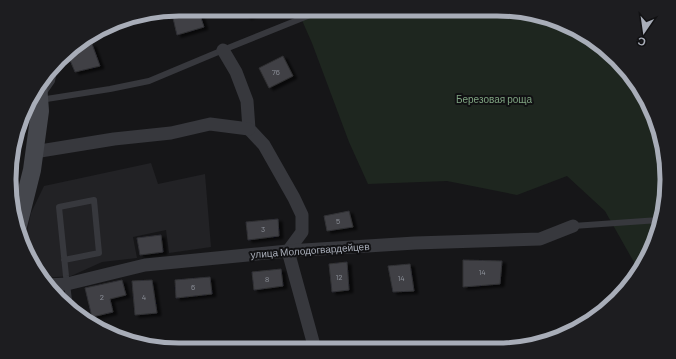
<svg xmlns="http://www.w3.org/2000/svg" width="676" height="359" viewBox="0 0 676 359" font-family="Barlow,sans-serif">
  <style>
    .built { fill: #222225 }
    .green { fill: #1e261f }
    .building { fill: #404145; stroke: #303034; filter: url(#shadow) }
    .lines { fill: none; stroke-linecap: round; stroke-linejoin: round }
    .lane { stroke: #37383d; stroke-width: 6 }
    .street { stroke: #37383d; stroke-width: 13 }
    .secondary { stroke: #45474d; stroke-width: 18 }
    .labels { text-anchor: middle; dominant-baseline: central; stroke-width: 4; stroke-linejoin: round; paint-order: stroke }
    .number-label { font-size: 8px; fill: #8e929b }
    .park-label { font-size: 10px; fill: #7fa381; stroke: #111113 }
    .street-label { font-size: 10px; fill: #a8adb8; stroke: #111113 }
    .rim { fill: none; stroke: #a8adb8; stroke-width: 5 }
  </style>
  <defs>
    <filter id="shadow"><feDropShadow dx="4" dy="2.5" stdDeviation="1" flood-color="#0009"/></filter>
  </defs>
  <rect width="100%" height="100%" fill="#161618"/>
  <path class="built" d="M151,163L158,184L205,174L211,247L169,253L166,230L133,237L137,258L102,262L71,276L43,278L25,249V240L31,213L44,186Z"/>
  <path class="green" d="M297,9H507L582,32L632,76L661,135L666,202L644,265L639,271L605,211L567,176L517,195L447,181L368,184L349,142L312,43Z"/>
  <g class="building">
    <path d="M198,9L204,27L177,35L173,18Z"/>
    <path d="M243,9H266L247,17Z"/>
    <path d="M92,44L100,66L75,72L67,53L71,49Z"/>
    <path d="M283,56L293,76L269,88L259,68Z"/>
    <path d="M349,211L353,227L327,231L324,216Z"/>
    <path d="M278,219L279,236L248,240L246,222Z"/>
    <path d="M161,235L163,252L140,255L137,238Z"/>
    <path d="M463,260L502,261L500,284L463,287Z"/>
    <path d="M347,262L349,290L332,292L329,264Z"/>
    <path d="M410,264L414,291L393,292L388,266Z"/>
    <path d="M281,269L283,286L254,290L252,272Z"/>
    <path d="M210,277L212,294L176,298L175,280Z"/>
    <path d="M122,280L126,295L110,299L113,312L92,317L85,288Z"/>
    <path d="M152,280L157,313L135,315L132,281Z"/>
    <path d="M547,337L548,338L531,344L530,338Z"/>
    <path d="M506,344L507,349H472V346Z"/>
  </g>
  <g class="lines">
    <g class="lane">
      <path d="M43,94L52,81L55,66"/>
      <path d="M40,100L110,89L149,81L223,50L325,9"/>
      <path d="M573,226L659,220"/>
      <path d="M64,260L99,253L94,200L59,207L66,276L70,308"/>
      <path d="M341,349L372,345"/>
    </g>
    <g class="street">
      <path d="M223,50L236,72L247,101L249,129L264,145L294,198L302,215V232L288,251L315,349"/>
      <path d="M34,152L114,139L171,133L210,124L249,129"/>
      <path d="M47,285L67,284L145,265L288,251L415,243L540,239L573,226"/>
    </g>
    <path class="secondary" d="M18,226L32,170L40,111L38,84"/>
  </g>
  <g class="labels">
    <g class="number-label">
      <text x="276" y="72">76</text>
      <text x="338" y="221">5</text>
      <text x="263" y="229">3</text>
      <text x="482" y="272">14</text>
      <text x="339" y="277">12</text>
      <text x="401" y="278">14</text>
      <text x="267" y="279">8</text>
      <text x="193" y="287">6</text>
      <text x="102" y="297">2</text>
      <text x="144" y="297">4</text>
    </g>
    <g class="park-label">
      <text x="494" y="99">Березовая роща</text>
    </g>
    <g class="street-label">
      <text transform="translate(310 250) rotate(-4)">улица Молодогвардейцев</text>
    </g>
  </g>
  <path d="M0 0H676V359H0ZM179 16H497A163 163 0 0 1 660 179V180A163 163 0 0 1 497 343H179A163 163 0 0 1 16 180V179A163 163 0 0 1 179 16Z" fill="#1d1d20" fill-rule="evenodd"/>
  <path class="rim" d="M179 16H497A163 163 0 0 1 660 179V180A163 163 0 0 1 497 343H179A163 163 0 0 1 16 180V179A163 163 0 0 1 179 16Z"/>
  <g transform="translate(644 32) rotate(193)" stroke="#111113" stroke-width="3" paint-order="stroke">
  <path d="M0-3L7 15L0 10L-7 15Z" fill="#a8adb8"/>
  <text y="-6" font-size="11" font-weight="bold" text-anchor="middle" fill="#a8adb8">С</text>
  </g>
</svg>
